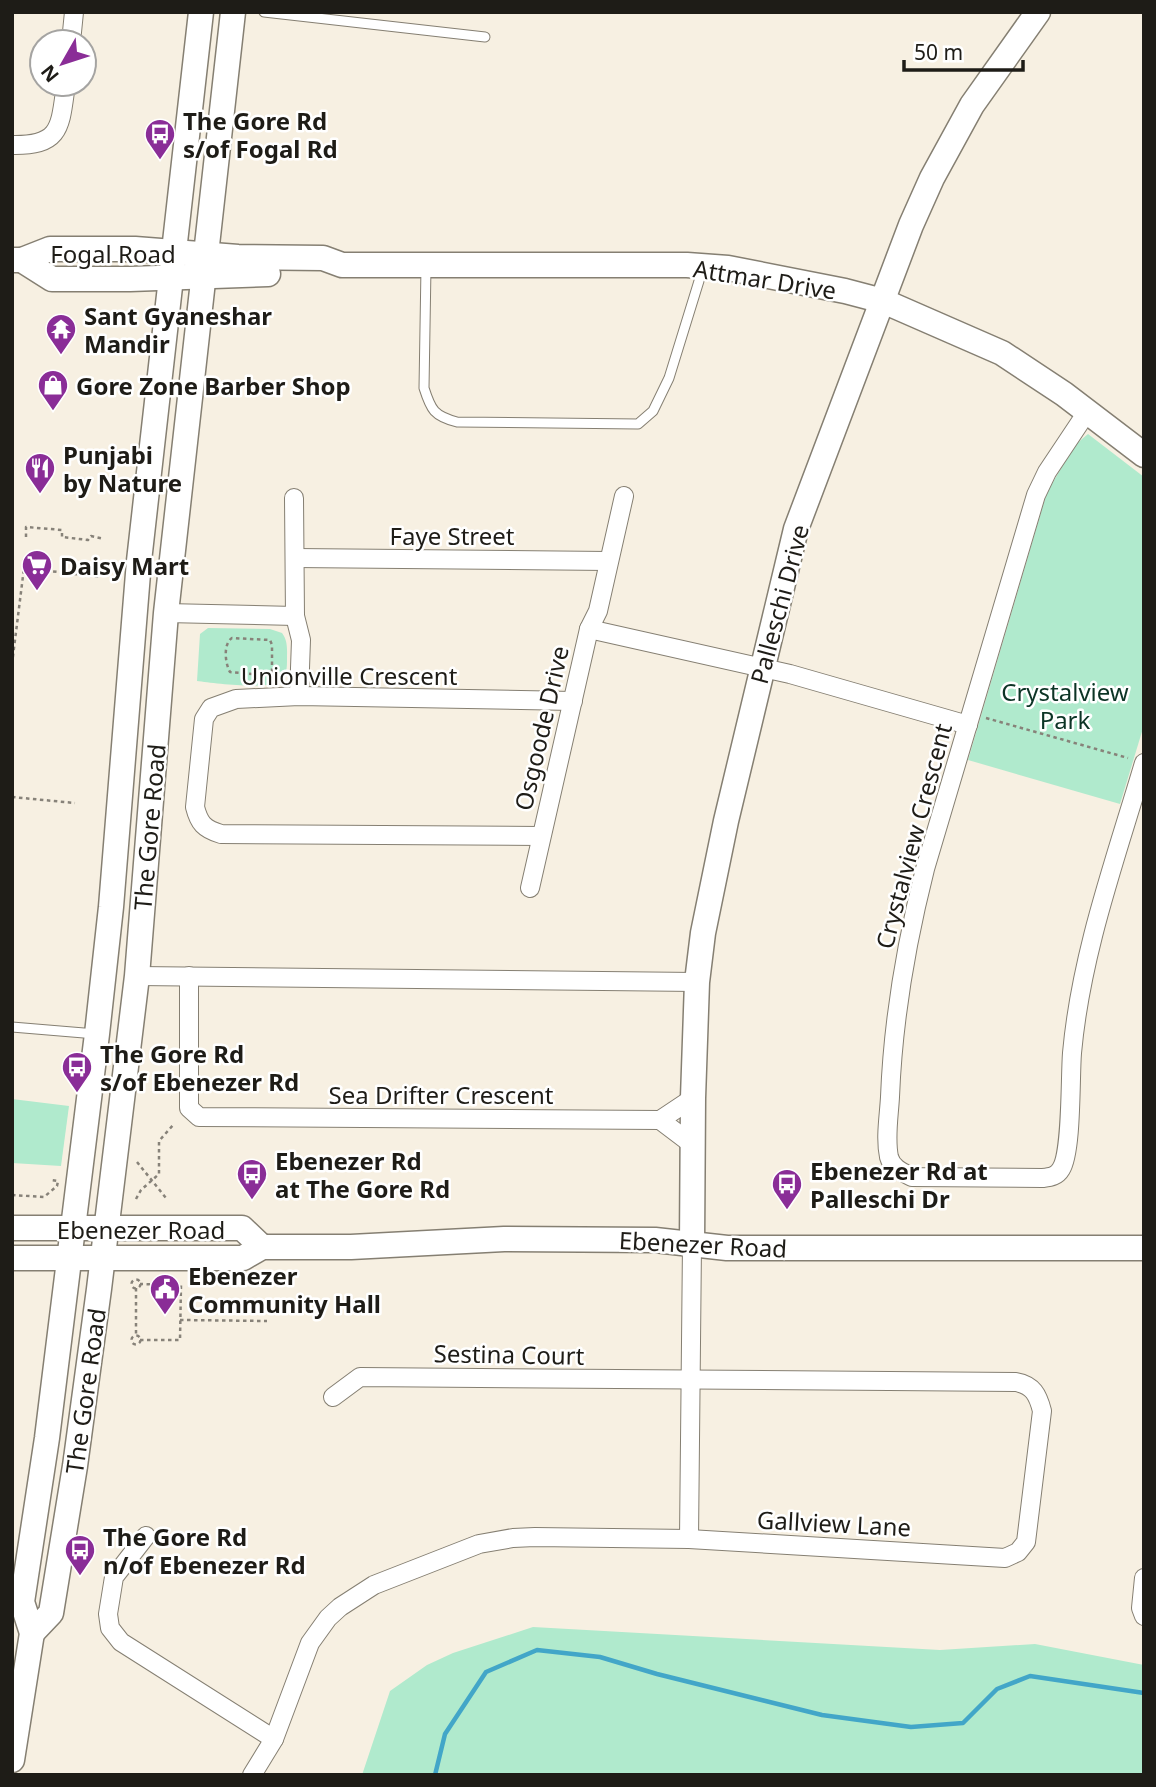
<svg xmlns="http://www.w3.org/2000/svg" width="1156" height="1787" viewBox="0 0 1156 1787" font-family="'Noto Sans',sans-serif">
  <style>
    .green { fill: #b0eacd }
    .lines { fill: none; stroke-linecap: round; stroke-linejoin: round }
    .stream { stroke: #42a6c8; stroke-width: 4.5 }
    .lane-casing { stroke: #857f72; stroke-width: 11 }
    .street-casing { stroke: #857f72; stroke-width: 20 }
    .secondary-casing { stroke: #857f72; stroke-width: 27 }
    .path { stroke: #878279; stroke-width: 2.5; stroke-dasharray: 3.5 3.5; stroke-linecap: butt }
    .lane { stroke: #fff; stroke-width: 9 }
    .street { stroke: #fff; stroke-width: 18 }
    .secondary { stroke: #fff; stroke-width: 24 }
    .labels { text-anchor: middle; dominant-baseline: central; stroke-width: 5; stroke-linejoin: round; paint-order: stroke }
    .poi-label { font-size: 24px; font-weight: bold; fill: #1e1c17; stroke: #fff; text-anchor: start }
    .street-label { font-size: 24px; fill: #1e1c17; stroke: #fff }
    .park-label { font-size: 24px; fill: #0c3425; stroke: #fff }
  </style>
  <rect width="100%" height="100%" fill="#f7f0e2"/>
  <g class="green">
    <path d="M1088,434L1144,477V725L1120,804L968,760L1047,492L1075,445Z"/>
    <path d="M208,628L270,629L282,633C288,641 287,649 287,659C287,667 287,675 281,680C269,691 214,683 197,681L200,634Z"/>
    <path d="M12,1099L69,1106L61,1166L12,1163Z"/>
    <path d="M533,1627L940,1650L1035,1644L1144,1665V1775H362L390,1691L427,1665L453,1653Z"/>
  </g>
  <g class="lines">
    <path class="stream" d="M435,1775L445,1734L486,1672L537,1650L600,1657L657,1674L822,1715L911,1727L963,1723L997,1689L1030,1676L1144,1693"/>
    <g class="lane-casing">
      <g id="lane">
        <path d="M264,12L485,37"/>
        <path d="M426,267L424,388C431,410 434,416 457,422L638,424L653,411L669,378L703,268"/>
        <path d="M12,1027L96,1034"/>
      </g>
    </g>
    <g class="street-casing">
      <g id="street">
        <path d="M71,42L74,12"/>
        <path d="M12,145C62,146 60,126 66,84"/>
        <path d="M1087,412L1047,472L1036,495L925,869C906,944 893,1019 890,1097C889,1116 885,1138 889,1157C892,1168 902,1172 912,1177L1043,1178C1051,1177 1057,1176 1061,1169C1072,1152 1070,1078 1072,1053C1081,953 1116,858 1144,763"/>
        <path d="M294,498L295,616L301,640L299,696"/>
        <path d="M295,558L608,561"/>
        <path d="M166,613L295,616"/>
        <path d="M589,629L598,611L624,496"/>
        <path d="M541,836L221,834C204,829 199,823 195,807L204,719L211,708L236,699L299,696L573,701"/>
        <path d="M530,888L589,629L790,674L968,725"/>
        <path d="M137,976L697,982"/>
        <path d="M189,976V1108L199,1117L660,1120L693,1098"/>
        <path d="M660,1120L693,1145"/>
        <path d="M146,1536L114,1577L108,1614L110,1628L121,1642L274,1739"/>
        <path d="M689,1539L692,1244"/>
        <path d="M1144,1578L1141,1608L1144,1616"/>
        <path d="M252,1775L274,1739L310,1643L328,1618L340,1607L374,1585L479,1544L513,1538L535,1537L689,1539L1005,1558L1018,1552L1026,1542L1042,1411C1038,1395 1033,1385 1016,1382L360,1377L333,1397"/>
      </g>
    </g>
    <g class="secondary-casing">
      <g id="secondary">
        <path d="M12,260H22L50,249H135L238,257L323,258L342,265H687L728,268L845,291L883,301L1002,353L1064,394L1144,455"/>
        <path d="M22,260L52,279H130L268,274"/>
        <path d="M12,1228H242L262,1247"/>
        <path d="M692,1244L693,1098L697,982L703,933L726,821L796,529L911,225L932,178L972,105L1038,12"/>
        <path d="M12,1258H243L262,1247H351L504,1239L655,1240L727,1248H1144"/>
        <path d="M32,1633L51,1613L75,1466L99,1289L137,976L166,613L233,12"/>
        <path d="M12,1760L32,1633L22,1602L47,1438L97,1034L111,907L139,561L201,12"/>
      </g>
    </g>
    <g class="path">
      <path d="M26,537V527L62,530V537L88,540L91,536L104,539"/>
      <path d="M24,568V559"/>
      <path d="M12,664L24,568L100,577"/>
      <path d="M272,672V645L270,640L232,638C223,644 225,663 230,672L265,675L272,672L280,679"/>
      <path d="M986,718L1128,758"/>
      <path d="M12,797L75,803"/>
      <path d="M137,1162L166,1198"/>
      <path d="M12,1195L44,1197L57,1186L58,1181L51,1180"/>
      <path d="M136,1199L141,1190L159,1174V1141L174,1124"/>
      <circle cx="136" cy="1284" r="4.5"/>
      <path d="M136,1288V1335"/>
      <path d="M180,1320L267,1321"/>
      <circle cx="136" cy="1340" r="4.5"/>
      <path d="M140,1340H180L181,1285L140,1284"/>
    </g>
    <use href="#lane" class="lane"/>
    <use href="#street" class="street"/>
    <use href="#secondary" class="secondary"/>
  </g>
  <defs>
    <g id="bus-pin" transform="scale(1.575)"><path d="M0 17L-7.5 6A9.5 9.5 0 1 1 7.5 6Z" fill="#8a2d97" stroke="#fff"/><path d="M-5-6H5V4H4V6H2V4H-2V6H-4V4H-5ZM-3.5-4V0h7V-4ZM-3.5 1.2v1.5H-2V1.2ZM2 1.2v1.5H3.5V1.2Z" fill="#fff"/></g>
    <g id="temple-pin" transform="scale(1.575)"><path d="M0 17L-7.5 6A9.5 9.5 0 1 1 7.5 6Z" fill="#8a2d97" stroke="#fff"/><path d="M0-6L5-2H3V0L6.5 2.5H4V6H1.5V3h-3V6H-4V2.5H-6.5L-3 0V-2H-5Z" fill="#fff"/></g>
    <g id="shop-pin" transform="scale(1.575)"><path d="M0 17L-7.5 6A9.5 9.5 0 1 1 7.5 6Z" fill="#8a2d97" stroke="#fff"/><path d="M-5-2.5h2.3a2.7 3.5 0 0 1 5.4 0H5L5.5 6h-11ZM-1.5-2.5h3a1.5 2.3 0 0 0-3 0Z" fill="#fff"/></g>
    <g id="restaurant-pin" transform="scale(1.575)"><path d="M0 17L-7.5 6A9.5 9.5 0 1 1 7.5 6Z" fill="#8a2d97" stroke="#fff"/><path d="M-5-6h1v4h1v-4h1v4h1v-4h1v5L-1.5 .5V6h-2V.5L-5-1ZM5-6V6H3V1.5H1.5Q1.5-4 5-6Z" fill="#fff"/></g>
    <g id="supermarket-pin" transform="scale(1.575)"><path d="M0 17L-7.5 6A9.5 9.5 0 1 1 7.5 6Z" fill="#8a2d97" stroke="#fff"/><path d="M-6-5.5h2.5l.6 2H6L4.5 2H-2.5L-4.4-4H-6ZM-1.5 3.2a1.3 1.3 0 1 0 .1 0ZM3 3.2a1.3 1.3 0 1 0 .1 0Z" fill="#fff"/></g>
    <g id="civic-pin" transform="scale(1.575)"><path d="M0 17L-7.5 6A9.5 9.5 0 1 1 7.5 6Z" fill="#8a2d97" stroke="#fff"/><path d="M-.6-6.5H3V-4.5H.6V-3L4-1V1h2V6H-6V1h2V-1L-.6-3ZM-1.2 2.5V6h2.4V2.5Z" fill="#fff"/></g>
  </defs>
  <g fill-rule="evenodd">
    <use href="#bus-pin" x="160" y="134"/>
    <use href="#temple-pin" x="61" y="329"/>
    <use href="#shop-pin" x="53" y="385"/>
    <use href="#restaurant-pin" x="40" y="468"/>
    <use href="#supermarket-pin" x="37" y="565"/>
    <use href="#bus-pin" x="77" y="1067"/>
    <use href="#bus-pin" x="252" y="1174"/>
    <use href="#bus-pin" x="787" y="1184"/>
    <use href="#civic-pin" x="165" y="1289"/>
    <use href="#bus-pin" x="80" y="1550"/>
  </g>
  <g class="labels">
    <g class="poi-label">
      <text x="183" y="120">The Gore Rd<tspan x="183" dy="28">s/of Fogal Rd</tspan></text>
      <text x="84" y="315">Sant Gyaneshar<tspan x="84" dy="28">Mandir</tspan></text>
      <text x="76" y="385">Gore Zone Barber Shop</text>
      <text x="63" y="454">Punjabi<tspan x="63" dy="28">by Nature</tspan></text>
      <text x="60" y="565">Daisy Mart</text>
      <text x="100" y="1053">The Gore Rd<tspan x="100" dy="28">s/of Ebenezer Rd</tspan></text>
      <text x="275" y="1160">Ebenezer Rd<tspan x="275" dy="28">at The Gore Rd</tspan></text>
      <text x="810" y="1170">Ebenezer Rd at<tspan x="810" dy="28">Palleschi Dr</tspan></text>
      <text x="188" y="1275">Ebenezer<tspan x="188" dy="28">Community Hall</tspan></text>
      <text x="103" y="1536">The Gore Rd<tspan x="103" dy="28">n/of Ebenezer Rd</tspan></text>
    </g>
    <g class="street-label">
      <text x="113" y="253">Fogal Road</text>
      <text transform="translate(765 279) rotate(9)">Attmar Drive</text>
      <text x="452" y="535">Faye Street</text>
      <text transform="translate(779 604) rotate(-75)">Palleschi Drive</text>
      <text x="349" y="675">Unionville Crescent</text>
      <text transform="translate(541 728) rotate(-77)">Osgoode Drive</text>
      <text transform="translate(149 827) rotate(-85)">The Gore Road</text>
      <text transform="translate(913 836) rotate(-75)">Crystalview Crescent</text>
      <text x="441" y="1094">Sea Drifter Crescent</text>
      <text x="141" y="1229">Ebenezer Road</text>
      <text transform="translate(703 1244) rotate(3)">Ebenezer Road</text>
      <text transform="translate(509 1354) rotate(1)">Sestina Court</text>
      <text transform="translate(85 1391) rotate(-82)">The Gore Road</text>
      <text transform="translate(834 1523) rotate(3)">Gallview Lane</text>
    </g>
    <g class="park-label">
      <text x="1065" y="691">Crystalview<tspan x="1065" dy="28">Park</tspan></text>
    </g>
  </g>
  <rect width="1156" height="1787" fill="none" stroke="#1e1c17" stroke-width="28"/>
  <g transform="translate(63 63) rotate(231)"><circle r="33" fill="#ffffff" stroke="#a5a4a2" stroke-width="2"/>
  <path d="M0-5L12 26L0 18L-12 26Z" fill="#8a2d97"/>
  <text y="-10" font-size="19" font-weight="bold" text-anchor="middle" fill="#1e1c17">N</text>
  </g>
  <path d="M904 60v10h119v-10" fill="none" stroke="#1e1c17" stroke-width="3.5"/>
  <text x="914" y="60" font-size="21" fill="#1e1c17" stroke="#ffffff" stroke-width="5" paint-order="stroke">50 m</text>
</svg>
